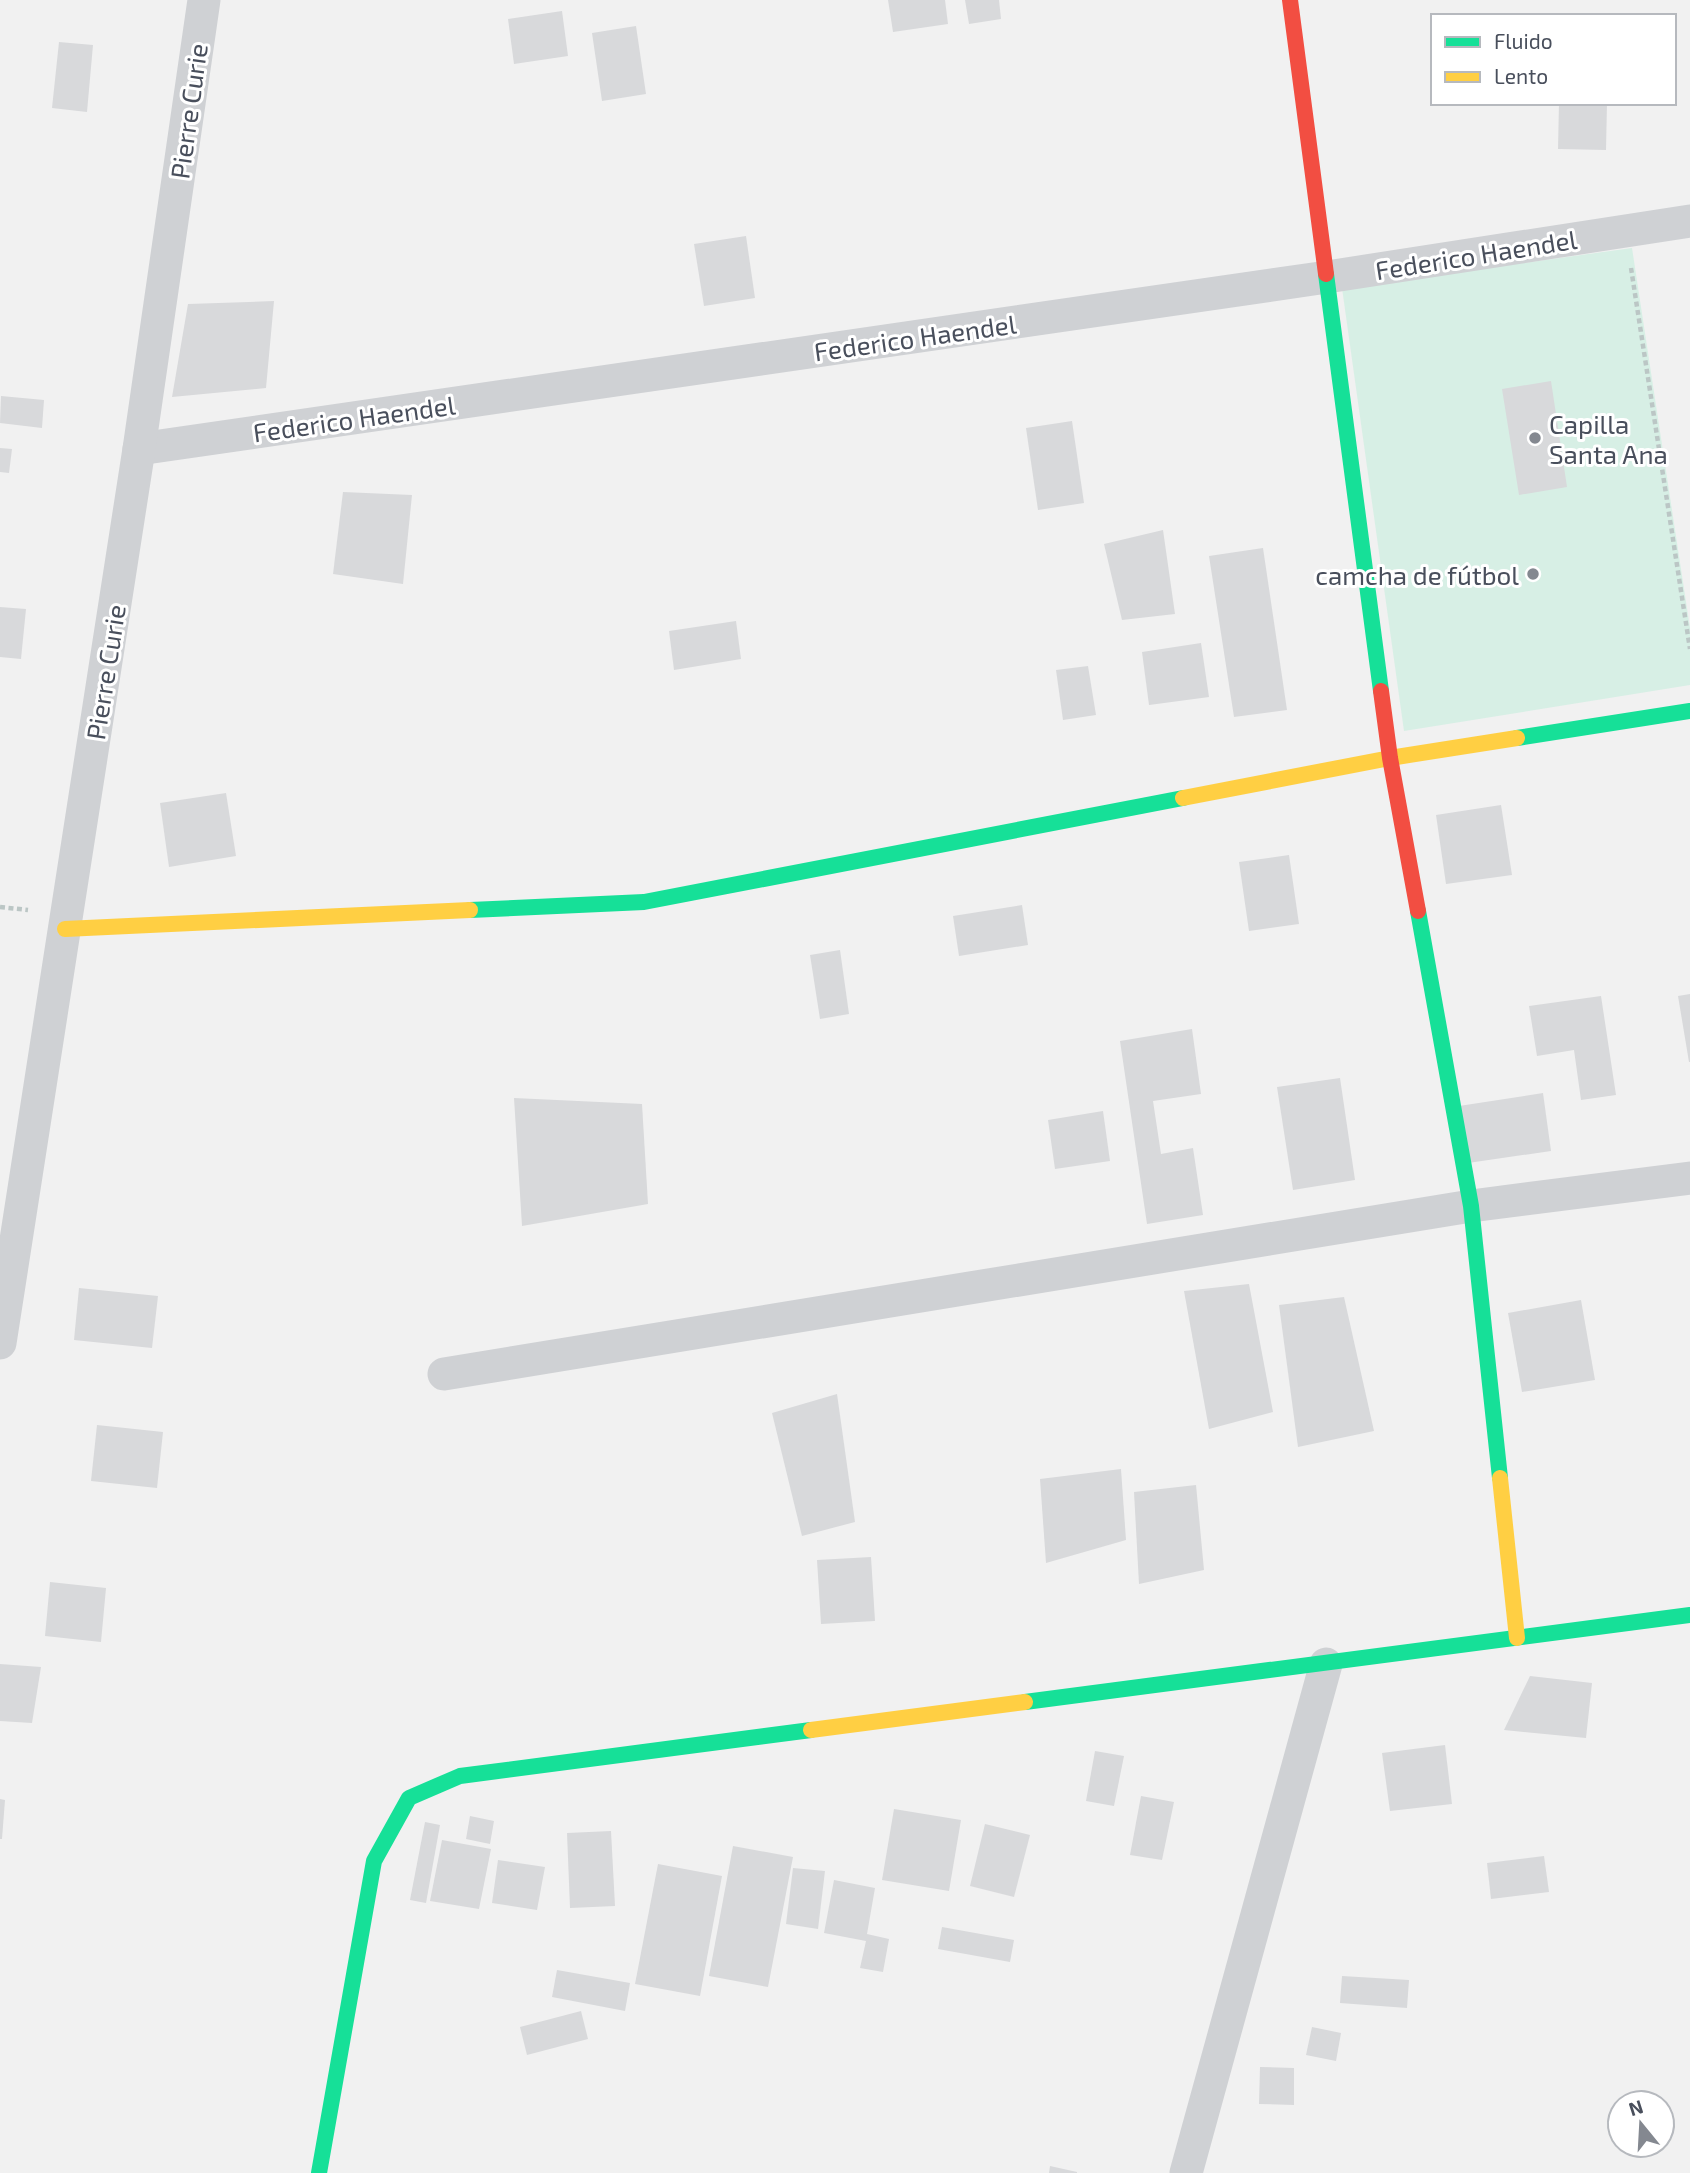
<svg xmlns="http://www.w3.org/2000/svg" width="1690" height="2173" viewBox="0 0 1690 2173" font-family="'Exo 2',sans-serif">
  <style>
    .green { fill: #d7efe5 }
    .building { fill: #d8d9db }
    .lines { fill: none; stroke-linecap: round; stroke-linejoin: round }
    .path { stroke: #bbc6c5; stroke-width: 4.5; stroke-dasharray: 5 3.5; stroke-linecap: butt }
    .street { stroke: #cfd1d4; stroke-width: 33 }
    .fast { stroke: #16e098; stroke-width: 16 }
    .slow { stroke: #ffcf43; stroke-width: 16 }
    .jam { stroke: #f24e42; stroke-width: 16 }
    .poi-dot { fill: #848890; stroke: #fff; stroke-width: 2.5 }
    .labels { text-anchor: middle; dominant-baseline: central; stroke-width: 6; stroke-linejoin: round; paint-order: stroke }
    .street-label { font-size: 26px; fill: #494f5c; stroke: #fff }
    .poi-label { font-size: 26px; fill: #494f5c; stroke: #fff; text-anchor: start }
  </style>
  <rect width="100%" height="100%" fill="#f1f1f1"/>
  <path class="green" d="M1632,248L1690,628V685L1404,731L1342,288Z"/>
  <g class="building">
    <path d="M888,0H945L948,24L893,32Z"/>
    <path d="M965,0H999L1001,19L969,24Z"/>
    <path d="M562,11L568,56L514,64L508,19Z"/>
    <path d="M636,26L646,94L602,101L592,33Z"/>
    <path d="M59,42L93,45L87,112L52,108Z"/>
    <path d="M1559,103H1607L1606,150L1558,149Z"/>
    <path d="M746,236L755,298L704,306L694,244Z"/>
    <path d="M274,301L266,388L172,397L188,304Z"/>
    <path d="M1551,381L1567,487L1519,495L1502,389Z"/>
    <path d="M1,396L44,400L42,428L0,423Z"/>
    <path d="M1072,421L1084,503L1038,510L1026,428Z"/>
    <path d="M0,448L12,449L9,473L0,472Z"/>
    <path d="M343,492L412,495L403,584L333,574Z"/>
    <path d="M1163,530L1175,614L1122,620L1104,544Z"/>
    <path d="M1263,548L1287,710L1234,717L1209,556Z"/>
    <path d="M0,607L26,609L21,659L0,657Z"/>
    <path d="M736,621L741,659L674,670L669,631Z"/>
    <path d="M1201,643L1209,697L1149,705L1142,652Z"/>
    <path d="M1088,666L1096,715L1063,720L1056,670Z"/>
    <path d="M226,793L236,856L169,867L160,803Z"/>
    <path d="M1501,805L1512,875L1446,884L1436,815Z"/>
    <path d="M1289,855L1299,924L1249,931L1239,862Z"/>
    <path d="M1022,905L1028,945L959,956L953,916Z"/>
    <path d="M840,950L849,1014L820,1019L810,955Z"/>
    <path d="M1690,994V1062H1689L1678,996Z"/>
    <path d="M1601,996L1616,1095L1581,1100L1574,1050L1537,1056L1529,1006Z"/>
    <path d="M1192,1029L1201,1094L1153,1101L1161,1154L1193,1148L1203,1215L1147,1224L1120,1041Z"/>
    <path d="M1340,1078L1355,1180L1293,1190L1277,1087Z"/>
    <path d="M1543,1093L1551,1151L1468,1163L1459,1106Z"/>
    <path d="M514,1098L642,1104L648,1204L522,1226Z"/>
    <path d="M1103,1111L1110,1161L1055,1169L1048,1120Z"/>
    <path d="M1249,1284L1273,1412L1209,1429L1184,1291Z"/>
    <path d="M79,1288L158,1296L152,1348L74,1340Z"/>
    <path d="M1344,1297L1374,1431L1298,1447L1279,1305Z"/>
    <path d="M1581,1300L1595,1380L1522,1392L1508,1313Z"/>
    <path d="M837,1394L855,1522L802,1536L772,1413Z"/>
    <path d="M97,1425L163,1432L157,1488L91,1481Z"/>
    <path d="M1121,1469L1126,1540L1046,1563L1040,1479Z"/>
    <path d="M1196,1485L1204,1570L1139,1584L1134,1492Z"/>
    <path d="M871,1557L875,1621L821,1624L817,1560Z"/>
    <path d="M50,1582L106,1588L101,1642L45,1636Z"/>
    <path d="M0,1664L41,1667L32,1723L0,1721Z"/>
    <path d="M1530,1676L1592,1683L1586,1738L1504,1730Z"/>
    <path d="M1445,1745L1452,1804L1390,1811L1382,1753Z"/>
    <path d="M1095,1751L1124,1756L1114,1806L1086,1801Z"/>
    <path d="M1141,1796L1174,1802L1162,1860L1130,1855Z"/>
    <path d="M0,1799L5,1800L2,1839H0Z"/>
    <path d="M894,1809L961,1820L949,1891L882,1880Z"/>
    <path d="M470,1816L494,1821L490,1844L466,1839Z"/>
    <path d="M425,1822L440,1825L426,1903L410,1900Z"/>
    <path d="M985,1824L1030,1835L1014,1897L970,1886Z"/>
    <path d="M611,1831L615,1906L570,1908L567,1833Z"/>
    <path d="M442,1840L491,1849L479,1909L430,1901Z"/>
    <path d="M733,1846L793,1857L768,1987L709,1976Z"/>
    <path d="M1544,1856L1549,1892L1491,1899L1487,1863Z"/>
    <path d="M498,1860L545,1867L537,1910L492,1903Z"/>
    <path d="M658,1864L722,1876L700,1996L635,1984Z"/>
    <path d="M793,1868L825,1871L818,1929L786,1924Z"/>
    <path d="M834,1880L875,1888L867,1934L889,1939L883,1972L860,1968L866,1941L824,1933Z"/>
    <path d="M942,1927L1014,1940L1010,1962L938,1949Z"/>
    <path d="M557,1970L630,1983L625,2011L552,1997Z"/>
    <path d="M1342,1976L1409,1980L1407,2008L1340,2003Z"/>
    <path d="M581,2011L588,2039L527,2055L520,2027Z"/>
    <path d="M1312,2027L1341,2033L1336,2061L1306,2055Z"/>
    <path d="M1260,2067L1294,2068V2105L1259,2104Z"/>
    <path d="M1050,2166L1077,2172V2173H1049Z"/>
  </g>
  <g class="lines">
    <g class="path">
      <path d="M1631,268L1690,649"/>
      <path d="M0,907L28,910"/>
    </g>
    <g class="street">
      <path d="M139,449L1327,277L1690,221"/>
      <path d="M0,1343L139,449L204,0"/>
      <path d="M444,1374L1471,1206L1690,1178"/>
      <path d="M1186,2173L1326,1664"/>
    </g>
    <g class="fast">
      <path d="M1326,274L1381,691"/>
      <path d="M1517,738L1690,711"/>
      <path d="M470,910L644,902L1183,798"/>
      <path d="M1418,911L1471,1206L1500,1478"/>
      <path d="M1025,1702L1690,1615"/>
      <path d="M319,2173L374,1861L409,1798L460,1776L811,1730"/>
    </g>
    <g class="slow">
      <path d="M1183,798L1390,758L1517,738"/>
      <path d="M65,929L470,910"/>
      <path d="M1500,1478L1517,1638"/>
      <path d="M811,1730L1025,1702"/>
    </g>
    <g class="jam">
      <path d="M1290,0L1326,274"/>
      <path d="M1381,691L1390,758L1418,911"/>
    </g>
  </g>
  <g class="poi-dot">
    <circle cx="1535" cy="438" r="7"/>
    <circle cx="1533" cy="574" r="7"/>
  </g>
  <g class="labels">
    <g class="street-label">
      <text transform="translate(188 111) rotate(-82)">Pierre Curie</text>
      <text transform="translate(1476 254) rotate(-9)">Federico Haendel</text>
      <text transform="translate(915 337) rotate(-8)">Federico Haendel</text>
      <text transform="translate(354 418) rotate(-8)">Federico Haendel</text>
      <text transform="translate(105 672) rotate(-81)">Pierre Curie</text>
    </g>
    <g class="poi-label">
      <text x="1549" y="423">Capilla<tspan x="1549" dy="30">Santa Ana</tspan></text>
      <text x="1519" y="574" text-anchor="end">camcha de fútbol</text>
    </g>
  </g>
  <rect x="1431" y="14" width="245" height="91" fill="#ffffff" stroke="#b6b9be" stroke-width="2"/>
  <rect x="1445" y="37" width="35" height="10" fill="#16e098" stroke="#b6b9be" stroke-width="2"/>
  <text x="1494" y="49" font-size="21" fill="#494f5c">Fluido</text>
  <rect x="1445" y="72" width="35" height="10" fill="#ffcf43" stroke="#b6b9be" stroke-width="2"/>
  <text x="1494" y="84" font-size="21" fill="#494f5c">Lento</text>
  <g transform="translate(1641 2124) rotate(342)"><circle r="33" fill="#ffffff" stroke="#b6b9be" stroke-width="2"/>
  <path d="M0-5L12 26L0 18L-12 26Z" fill="#848890"/>
  <text y="-10" font-size="19" font-weight="bold" text-anchor="middle" fill="#494f5c">N</text>
  </g>
</svg>
